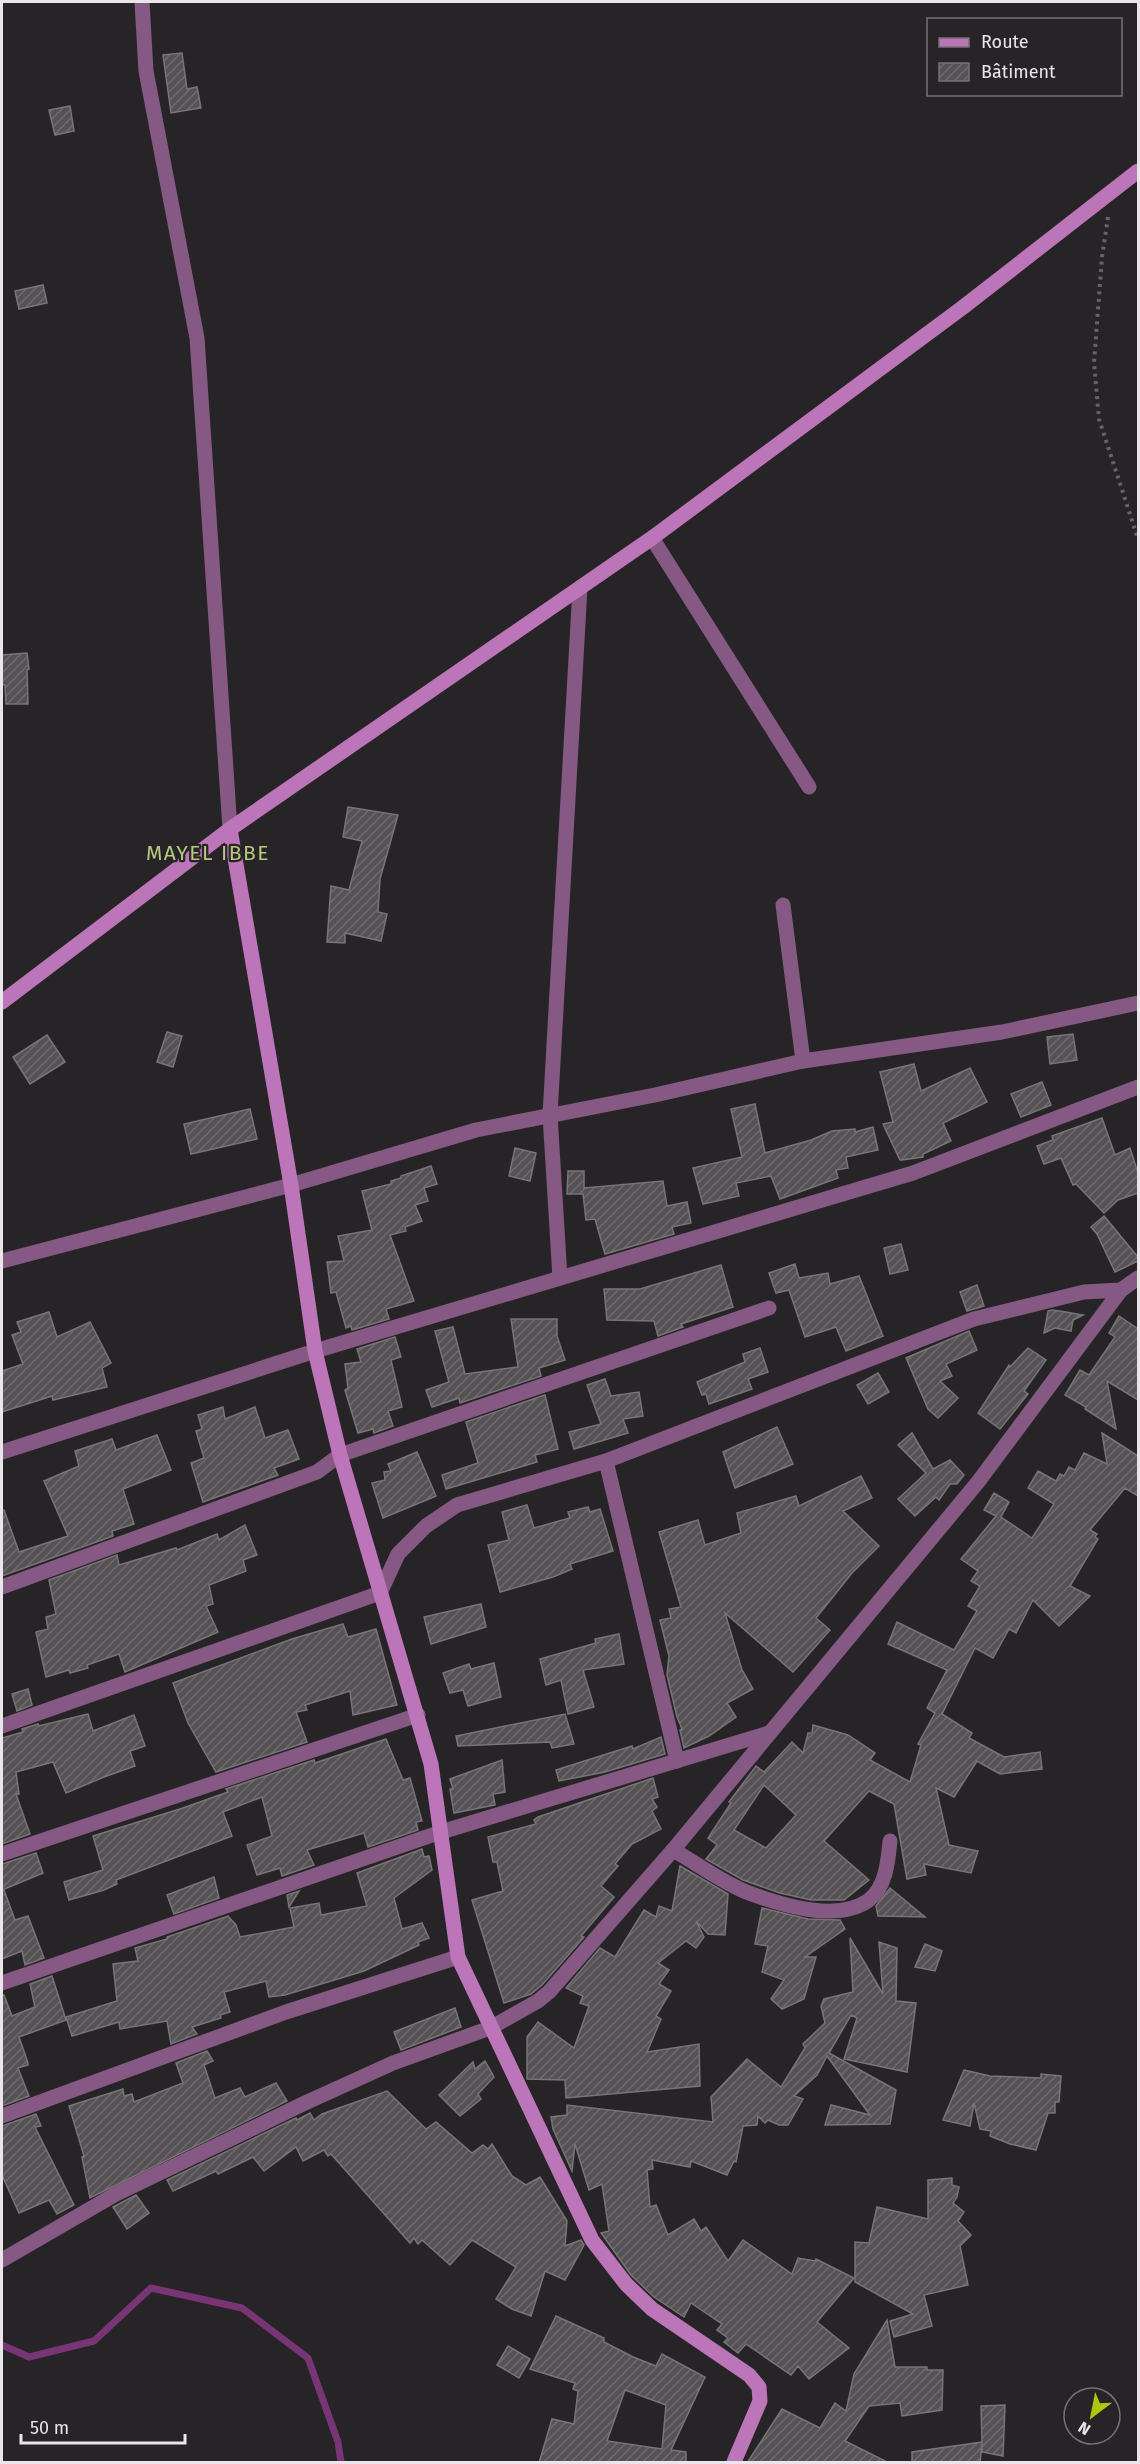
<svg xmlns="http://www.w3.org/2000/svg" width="1140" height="2464" viewBox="0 0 1140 2464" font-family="'Fira Sans',sans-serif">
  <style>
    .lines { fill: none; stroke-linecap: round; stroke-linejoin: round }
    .stream { stroke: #773575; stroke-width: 7 }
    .building { fill: url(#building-hatch); stroke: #787477; stroke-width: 1.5; fill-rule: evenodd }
    .path { stroke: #666366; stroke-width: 4; stroke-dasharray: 3 4.5; stroke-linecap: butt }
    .street { stroke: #855983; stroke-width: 15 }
    .secondary { stroke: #bc75b8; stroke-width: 15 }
    .labels { text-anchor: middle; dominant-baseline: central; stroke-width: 4.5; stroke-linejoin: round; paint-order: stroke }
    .quarter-label { font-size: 21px; letter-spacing: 1.5px; fill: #b7c87d; stroke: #272427 }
  </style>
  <defs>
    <pattern id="building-hatch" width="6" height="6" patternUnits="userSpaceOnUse" patternTransform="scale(1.5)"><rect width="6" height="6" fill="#555154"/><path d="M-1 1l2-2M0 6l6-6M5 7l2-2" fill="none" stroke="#6d6a6d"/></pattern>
  </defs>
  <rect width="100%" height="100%" fill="#272427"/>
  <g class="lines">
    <path class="stream" d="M2,2345L29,2357L94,2341L151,2288L242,2308L308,2358L338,2442L341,2462"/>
  </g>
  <g class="building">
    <path d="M182,53L187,89L197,87L201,108L171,113L163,55Z"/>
    <path d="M70,106L74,131L55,135L49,110Z"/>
    <path d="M43,285L47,303L19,309L15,291Z"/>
    <path d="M27,653L29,669L27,670L28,704H6L5,685H2V655Z"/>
    <path d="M348,807L398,815L380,879L378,912L387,914L381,941L345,933V943L327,942L331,886L349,890L362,841L343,837Z"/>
    <path d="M167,1032L182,1036L173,1067L157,1062Z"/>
    <path d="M1073,1034L1077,1060L1050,1064L1047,1037Z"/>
    <path d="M47,1035L65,1062L30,1084L13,1057Z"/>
    <path d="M914,1064L921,1091L970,1068L987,1102L943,1123L951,1141L923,1154V1157L902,1160H900L883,1124L893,1122L880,1072Z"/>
    <path d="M1042,1082L1051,1105L1021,1117L1011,1094Z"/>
    <path d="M755,1104L765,1153L811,1140L832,1131L855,1129V1132L873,1127L878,1150L846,1157L848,1168L836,1170L838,1178L780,1199L771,1176L736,1183L739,1196L703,1204L693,1168L742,1157L731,1109Z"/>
    <path d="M250,1109L257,1139L191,1154L184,1124Z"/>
    <path d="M1102,1118L1115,1155L1130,1148L1138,1173V1193L1118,1200L1104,1213L1076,1184L1073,1185L1061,1158L1044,1164L1037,1146L1053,1140L1052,1136Z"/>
    <path d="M515,1148L536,1153L530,1181L509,1176Z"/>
    <path d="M431,1166L437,1184L424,1188L428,1201L415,1205L422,1221L405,1227L406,1231L390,1235L414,1301L386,1309L389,1319L352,1330L351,1326L346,1328L336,1292L331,1293L327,1262L344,1261L338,1236L372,1230L362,1191L391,1184V1181L401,1178V1176Z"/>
    <path d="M568,1171H584V1188L663,1181L667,1206L687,1202L691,1223L672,1227L674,1234L605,1254L595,1219L586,1220L583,1194H567Z"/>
    <path d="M1104,1216L1138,1257V1261L1115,1272L1097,1234L1091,1227Z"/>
    <path d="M901,1244L908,1270L890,1274L884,1248Z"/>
    <path d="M795,1264L799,1278L828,1273L830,1284L859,1276L883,1336L846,1351L836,1327L805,1337L789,1290L776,1293L769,1273Z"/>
    <path d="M721,1265L733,1307L681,1324L683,1327L658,1336L654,1321L607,1320L604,1289H640Z"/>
    <path d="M977,1285L984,1306L967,1311L960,1292Z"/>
    <path d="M1052,1310L1066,1312L1083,1315L1073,1320L1071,1331L1055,1328L1044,1333L1048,1311Z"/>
    <path d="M49,1312L57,1337L90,1322L111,1363L102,1368L107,1387L53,1400L52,1396L2,1412V1371L23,1364L12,1335L21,1332L17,1322Z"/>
    <path d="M1119,1316L1138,1329V1400L1107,1381L1116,1429L1085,1409L1086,1407L1065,1395L1080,1370L1089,1375L1115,1337L1109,1333Z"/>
    <path d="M511,1319H557V1336L565,1360L539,1368L541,1376L460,1403L459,1398L432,1407L426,1390L449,1382L435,1331L453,1327L465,1374L518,1367Z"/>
    <path d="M969,1331L977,1350L946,1364L952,1376L940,1381L958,1398L938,1418L928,1409L906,1358Z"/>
    <path d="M395,1337L401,1357L391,1360L402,1407L388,1411L393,1426L374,1433L373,1429L358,1433L345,1390L348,1388L345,1364L361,1362L357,1349Z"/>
    <path d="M760,1348L768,1372L748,1379L752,1389L709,1404L706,1394L702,1395L697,1382L745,1362L743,1354Z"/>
    <path d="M1028,1348L1046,1360L1024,1391L1028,1394L1000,1429L978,1413L1009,1365L1010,1367Z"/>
    <path d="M878,1373L889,1392L868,1404L857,1385Z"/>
    <path d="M605,1379L611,1396L639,1392L643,1416L623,1419L628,1433L574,1449L569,1432L601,1424L587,1385Z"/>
    <path d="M545,1395L558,1449L535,1455L537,1462L446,1489L442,1475L478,1463L466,1422Z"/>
    <path d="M223,1407L225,1419L255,1407L265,1438L288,1430L299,1459L274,1468L278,1475L203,1502L191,1463L204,1458L196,1431L202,1429L198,1415Z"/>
    <path d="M777,1427L793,1464L735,1488L723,1452Z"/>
    <path d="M912,1433L933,1469L950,1460L964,1475L957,1484H950L939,1500L936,1497L915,1516L898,1499L926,1473L898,1445Z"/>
    <path d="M1102,1433L1138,1456V1496L1125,1488L1090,1530L1097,1534L1095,1537L1098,1539L1070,1586L1090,1596L1059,1626L1033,1600L1016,1633L1009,1629L993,1658L975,1648L942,1714L972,1733L969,1738L1004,1757L1040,1752L1042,1769L1000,1774L977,1761L954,1797L936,1788L949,1845L978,1851L971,1873L924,1864L926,1875L907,1879L894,1804L869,1791L824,1841L869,1880L844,1900H811L780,1893L743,1880L706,1859L717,1845L708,1838L731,1803L729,1802L756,1766L764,1772L792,1742L803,1753L808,1733H812L813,1725L848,1735L875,1753L870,1760L910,1782L921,1745L918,1744L935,1713L927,1708L947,1670L888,1644L897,1622L954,1650L977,1611L968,1606L980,1586L971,1581L978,1571L961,1559L996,1516L984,1510L994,1493L1009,1502L1001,1517L1032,1538L1054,1504L1028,1488L1038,1471L1056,1481L1060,1474L1064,1476L1069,1467L1075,1470L1084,1453L1107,1464ZM764,1785L796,1815L766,1848L734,1830Z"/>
    <path d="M157,1435L171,1470L123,1489L134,1524L112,1531L113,1536L2,1576V1511L4,1510L19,1552L68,1536L44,1481L79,1466L75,1451L112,1439L116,1450Z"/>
    <path d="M417,1452L436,1496L383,1518L372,1483L385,1480L384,1472L391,1471L388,1464Z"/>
    <path d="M861,1476L872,1498L843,1511L879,1546L852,1573L816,1618L830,1630L793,1672L725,1613L742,1670L753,1689L727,1703L736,1717L709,1736L684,1748L680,1730L682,1729L677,1717L667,1675L669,1656L660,1620L671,1618L669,1609L681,1607L659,1532L698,1520L705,1545L741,1533L737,1513L796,1496L799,1506Z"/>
    <path d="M527,1505L534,1528L570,1518L568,1512L588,1507L590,1512L600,1509L613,1551L570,1564L572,1569L553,1577L500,1592L488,1545L509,1540L502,1512Z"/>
    <path d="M245,1525L257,1555L243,1560L246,1571L209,1585L213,1604L206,1606L218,1632L125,1672L119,1654L87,1665L88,1668L70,1673L69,1670L46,1677L36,1632L48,1629L46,1617L56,1614L49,1580L117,1555L119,1565L176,1548L177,1550L217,1534L219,1540Z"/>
    <path d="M481,1604L486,1627L431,1644L424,1617Z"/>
    <path d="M343,1624L348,1637L376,1629L397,1705L353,1715L350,1691L305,1705L307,1710L296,1712L307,1742L216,1772L188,1723L173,1683L292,1639Z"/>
    <path d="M619,1634L624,1664L583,1670L594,1707L568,1714L561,1680L546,1685L540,1659L596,1643L595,1639Z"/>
    <path d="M494,1663L501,1697L468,1706L463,1690L450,1693L443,1673L469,1664L471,1669Z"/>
    <path d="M28,1689L32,1705L17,1711L12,1694Z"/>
    <path d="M88,1714L93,1731L134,1715L145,1746L130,1751L135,1766L104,1777L66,1793L53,1762L16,1772L19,1794H16L30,1834L2,1844V1738L23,1732L22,1729L38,1724L39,1726Z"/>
    <path d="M565,1714L574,1744L552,1748L550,1742L458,1746L456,1736Z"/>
    <path d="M661,1737L665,1754L605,1772L559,1781L556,1770L632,1746L633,1749Z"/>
    <path d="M386,1739L403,1780L410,1778L422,1821L416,1822L418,1830L368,1847L364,1833L307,1850L314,1865L282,1876L280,1868L257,1875L247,1845L272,1836L262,1797L223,1812L232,1836L116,1880L117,1884L104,1890L69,1900L64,1882L103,1870L93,1836L183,1808L228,1792L226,1789L314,1760L315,1763Z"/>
    <path d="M502,1760L505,1792L493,1794L495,1805L454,1813L450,1789H453L450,1779Z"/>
    <path d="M653,1778L658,1797L652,1799L657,1807L652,1811L661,1829L632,1844L615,1864L618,1866L601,1886L614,1897L581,1936L584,1937L542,1985L531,1994L504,2003L472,1900L503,1891L497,1862H493L488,1837L536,1824L534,1820L538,1817Z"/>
    <path d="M422,1849L424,1857L429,1856L432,1870L394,1898L402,1929L422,1923L429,1938L418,1942L419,1945L364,1971L285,1995L269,1997L266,1981L224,1992L230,2012L220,2015L221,2018L192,2027L197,2034L171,2044L167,2021L120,2029L119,2022L72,2036L66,2017L117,2001L113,1964L138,1961L135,1948L167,1939V1937L228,1916L236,1925L240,1937L294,1927L290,1908L319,1903L321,1915L367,1906L357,1873Z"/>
    <path d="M36,1853L43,1873L2,1890H4L15,1920L28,1916L44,1958L25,1965L22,1951L2,1959V1864Z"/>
    <path d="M680,1866L728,1894L725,1935L708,1934L696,1921L704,1937L696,1948L686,1941L658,1963L669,1970L659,1984L671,1991L656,2016L661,2019L647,2052L699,2044L700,2086L566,2098L565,2080L527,2079V2037L538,2022L574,2048L589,2006L580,2003L583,1996L566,1988L600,1948L615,1957L644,1910L656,1917L659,1906L672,1911Z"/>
    <path d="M214,1877L219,1898L174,1914L167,1895Z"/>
    <path d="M890,1888L925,1917L878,1916L876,1906Z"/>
    <path d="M299,1891L289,1907L287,1895Z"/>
    <path d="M762,1908L808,1919L840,1920L845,1929L805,1957H816L804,1999L782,2009L771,1999L784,1980L762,1972L768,1946L755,1944Z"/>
    <path d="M850,1938L883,1994L879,1942L897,1948L896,2001L916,2003L907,2072L844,2059L857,2018L851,2015L829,2053L896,2090L890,2124L825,2125L831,2105L870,2115L827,2056L817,2075L794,2096L803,2099L788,2125H779L768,2120L765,2123L758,2116L757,2125L743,2126L736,2162L734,2161L727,2175L691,2161L690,2167L652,2160L653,2169L647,2170L650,2207L656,2205L668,2235L694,2219L701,2231L706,2227L728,2261L743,2240L792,2274L798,2258L815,2261L816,2259L854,2278L817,2322L849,2348L809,2379L798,2366L791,2375L746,2344L738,2353L724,2342L728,2338L717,2330L722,2324L691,2303L684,2317L654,2297L631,2275L601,2233L609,2231L602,2184L589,2190L575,2144L572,2171L553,2129L551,2117L567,2115V2105L713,2122L711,2097L747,2059L781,2087L805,2048L803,2044L825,2023L821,2006L824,1999L853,1992Z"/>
    <path d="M925,1944L942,1951L935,1971L915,1967Z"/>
    <path d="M52,1976L66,2020L19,2037L28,2063V2065L18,2068L29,2096L2,2106V1995H4L12,2016L35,2007L30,1984Z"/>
    <path d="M455,2008L461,2027L401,2050L394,2032Z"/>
    <path d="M207,2051L213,2061L204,2065L215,2098L240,2088L245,2097L276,2083L287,2101L90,2198L82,2157L84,2156L69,2106L123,2089L124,2096L132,2094L134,2102L183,2083L176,2063Z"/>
    <path d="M485,2061L494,2077L478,2094L481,2099L460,2116L439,2095L473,2062L475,2069Z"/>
    <path d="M964,2070L990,2076L1041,2078V2074L1061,2076L1059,2102H1055V2113H1048L1036,2150L1010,2144L990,2136L991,2131L980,2129L974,2103L970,2126L943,2120Z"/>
    <path d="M387,2091L426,2129L436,2122L472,2153L483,2145L488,2149L492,2144L512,2176L526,2185L540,2177L567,2221L565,2246L581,2240L584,2245L565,2280L545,2271L531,2316L512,2309L496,2299L516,2267L472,2240L450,2265L422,2240L418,2244L414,2238L410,2243L331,2154L328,2156L324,2150L303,2161L296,2147L264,2171L253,2157L218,2174L216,2171L173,2191L167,2180L296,2118L297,2120L310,2113L314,2120L322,2114Z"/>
    <path d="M36,2114L41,2126L35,2127L74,2205L57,2214L49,2200L19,2213L2,2175V2126Z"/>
    <path d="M952,2178V2185L959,2187L957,2197L953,2203L964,2212L958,2221L971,2235L960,2246L968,2285L924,2295L932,2326L894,2337L890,2321L913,2314L855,2282V2242L869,2243L877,2207L928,2219V2180Z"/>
    <path d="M136,2195L149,2213L127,2229L113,2207Z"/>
    <path d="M556,2316L604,2338V2342L633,2357L656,2366L662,2354L705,2377L671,2450L686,2452V2463H539L552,2419L574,2424L578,2391L573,2389L575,2383L530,2369ZM625,2390L666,2405L662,2449L607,2441Z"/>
    <path d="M887,2320L895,2367H927V2370H943L942,2410L902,2416L900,2403L869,2406L845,2441L889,2463H747L782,2409L820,2428L835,2403L846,2411L854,2374Z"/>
    <path d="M508,2346L530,2359L519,2378L497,2365Z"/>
    <path d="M1005,2405L1003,2456L982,2452V2443L980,2463H912V2452L982,2442L981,2406Z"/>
  </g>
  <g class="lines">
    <path class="path" d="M1108,217L1102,257L1094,363L1099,419L1138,539"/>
    <g class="street">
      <path d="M142,2L146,71L197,338L230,829"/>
      <path d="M652,538L809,787"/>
      <path d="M783,905L803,1061"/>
      <path d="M2,1261L291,1185L476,1130L655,1095L803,1061L1002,1032L1138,1003"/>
      <path d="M560,1278L550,1115L580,588"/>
      <path d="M2,1452L315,1351L913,1173L1138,1087"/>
      <path d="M606,1461L677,1761"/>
      <path d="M2,1587L317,1472L340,1455L769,1308"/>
      <path d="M2,1726L380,1593L398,1554L426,1526L457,1505L606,1461L974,1319L1084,1292L1121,1290"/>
      <path d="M673,1850C698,1864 723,1883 749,1893C781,1905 838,1923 869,1900C886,1887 888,1861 890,1841"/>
      <path d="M2,1854L418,1715"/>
      <path d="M2,1983L441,1832L769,1733"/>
      <path d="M2,2116L286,2012L458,1957"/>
      <path d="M2,2260L116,2194L305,2103L393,2063L490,2028L538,2001L549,1992L673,1850L978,1482L1121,1290L1138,1278"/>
    </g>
    <g class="secondary">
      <path d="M230,829L291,1185L315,1351L340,1455L431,1764L458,1957L592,2240L626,2284L652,2309L749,2375L759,2387L760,2401L734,2462"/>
      <path d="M2,1002L230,829L652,538L962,308L1138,171"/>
    </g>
  </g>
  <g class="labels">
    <g class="quarter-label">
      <text x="208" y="853">MAYEL IBBE</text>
    </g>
  </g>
  <rect width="1140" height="2464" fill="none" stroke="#e8e6e8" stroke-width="6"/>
  <rect x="927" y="18" width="195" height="78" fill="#272427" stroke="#747274" stroke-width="1.5"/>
  <rect x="939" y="38" width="30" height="9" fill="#bc75b8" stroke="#747274" stroke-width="1.5"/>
  <text x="981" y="48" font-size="18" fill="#e8e6e8">Route</text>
  <rect x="939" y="63" width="30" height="18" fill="url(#building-hatch)" stroke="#747274" stroke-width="1.5"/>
  <text x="981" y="78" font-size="18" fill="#e8e6e8">Bâtiment</text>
  <g transform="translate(1092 2416) rotate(212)"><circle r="28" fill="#272427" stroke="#747274" stroke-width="1.5"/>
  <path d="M0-4.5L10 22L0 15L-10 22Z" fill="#adc610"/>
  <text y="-9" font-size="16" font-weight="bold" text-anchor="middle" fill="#e8e6e8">N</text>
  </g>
  <path d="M21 2434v9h164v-9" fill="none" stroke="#e8e6e8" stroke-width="3"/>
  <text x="30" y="2434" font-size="18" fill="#e8e6e8" stroke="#272427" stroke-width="4.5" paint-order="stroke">50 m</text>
</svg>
